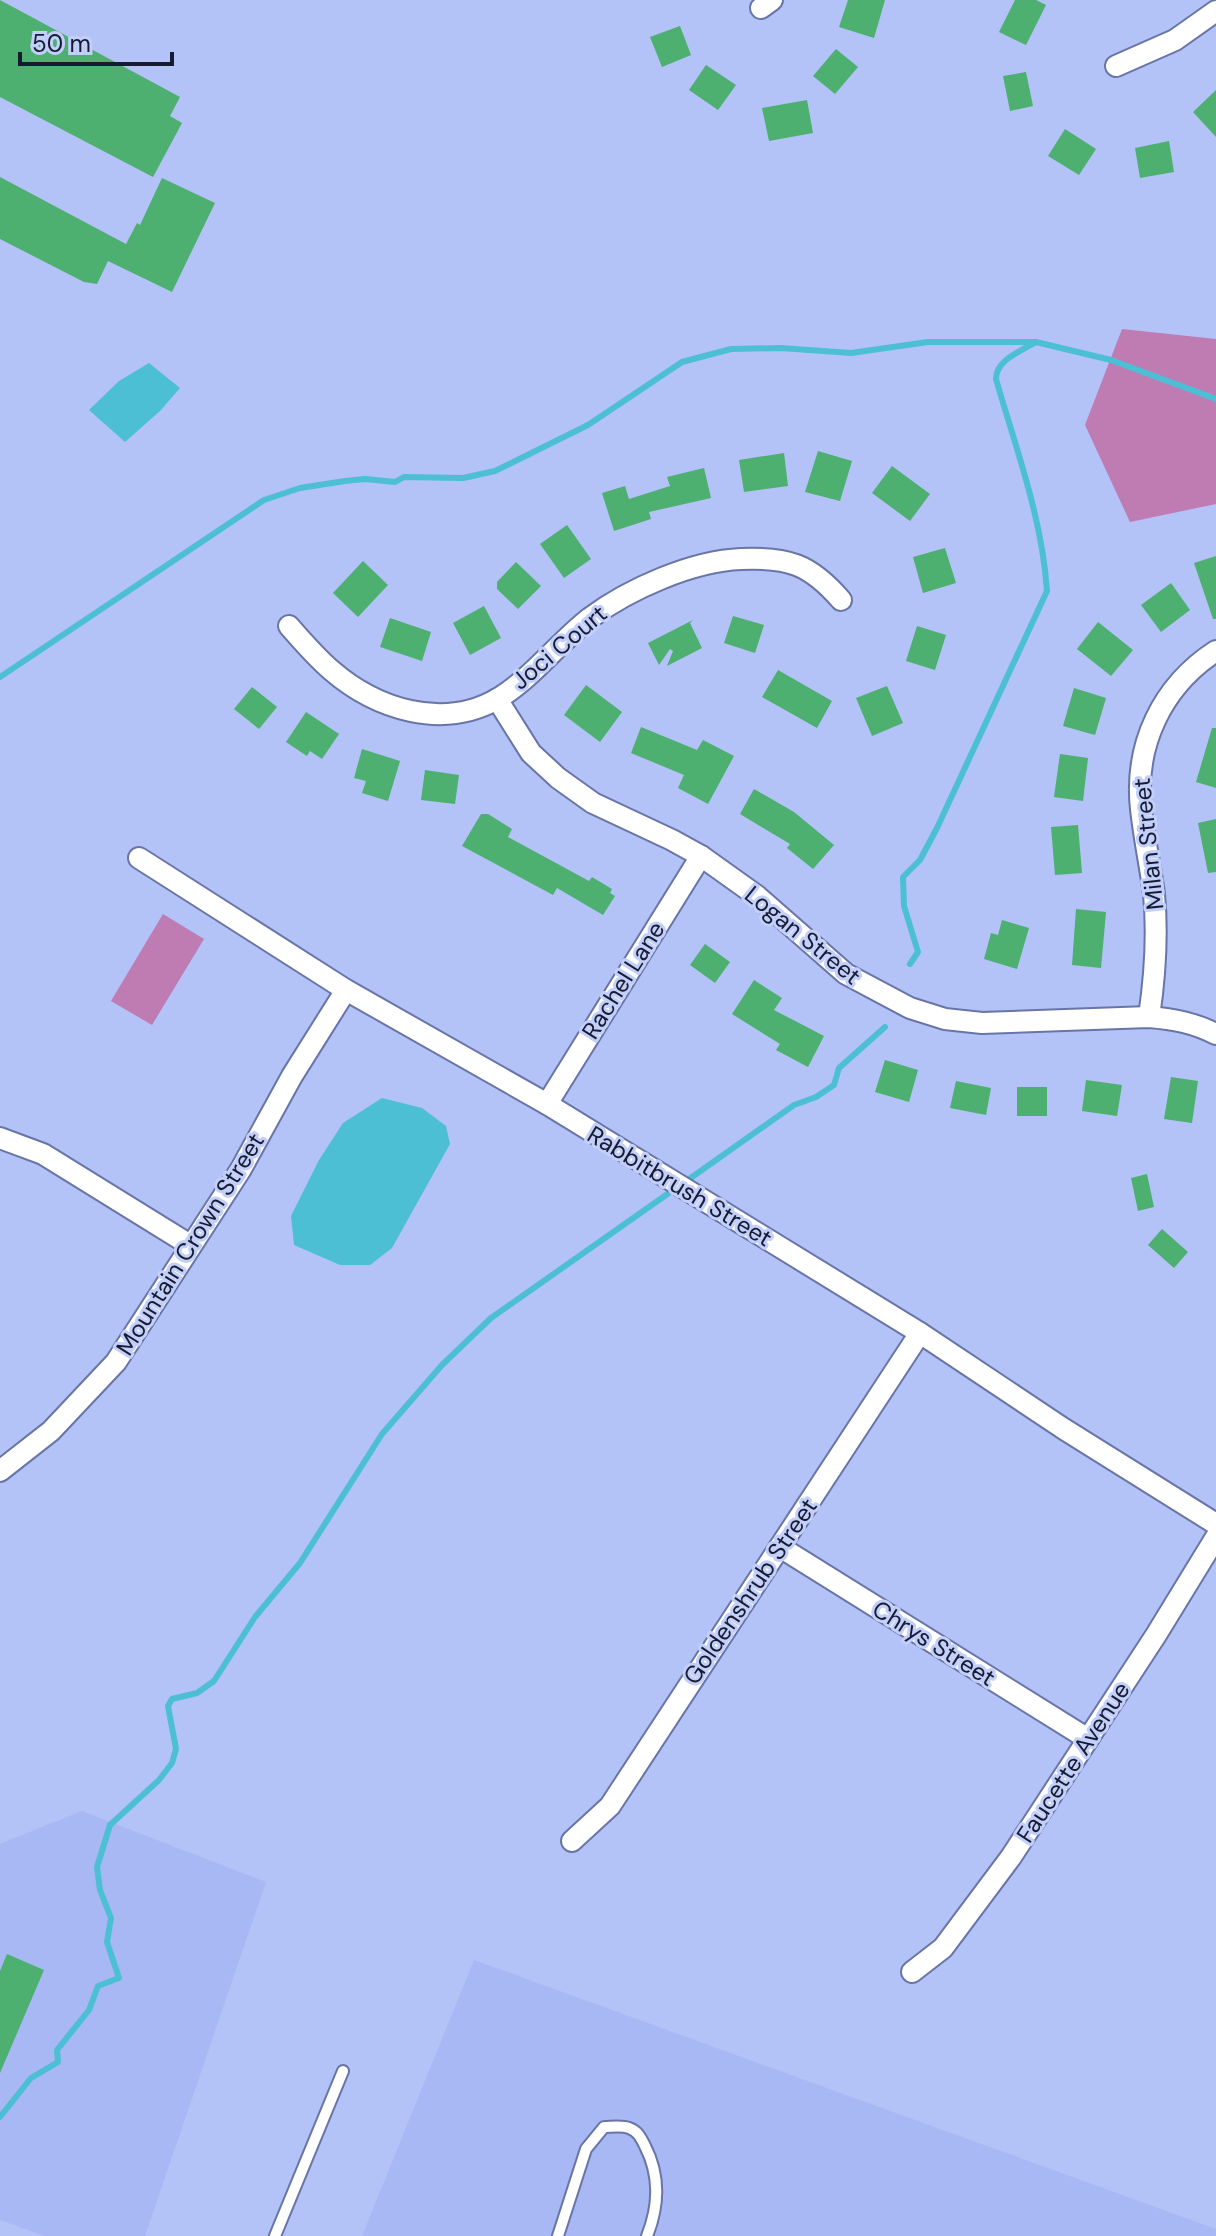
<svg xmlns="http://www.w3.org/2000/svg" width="1216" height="2236" viewBox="0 0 1216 2236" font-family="'DM Sans',sans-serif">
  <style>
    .built { fill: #a8b8f4 }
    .green { fill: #be7cb3 }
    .water { fill: #4dbfd5 }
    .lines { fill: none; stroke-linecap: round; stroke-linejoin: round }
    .stream { stroke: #4dbfd5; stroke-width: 6 }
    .building { fill: #4daf70 }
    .service-casing { stroke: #6875a6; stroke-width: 14 }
    .minor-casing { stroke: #6875a6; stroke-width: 24 }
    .service { stroke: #fff; stroke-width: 10 }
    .minor { stroke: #fff; stroke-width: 20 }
    .labels { text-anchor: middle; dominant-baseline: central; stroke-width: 6; stroke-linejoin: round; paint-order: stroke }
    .street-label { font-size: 24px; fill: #161b2f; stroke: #c3cffb }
  </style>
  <rect width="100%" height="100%" fill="#b3c2f7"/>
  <g class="built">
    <path d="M82,1811L266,1882L145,2236H45L0,2220V1844Z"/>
    <path d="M474,1960L1216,2229V2236H362Z"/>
  </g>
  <g class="green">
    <path d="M1122,329L1216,339V504L1130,522L1085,425Z"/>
    <path d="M163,914L204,939L152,1025L111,1001Z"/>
  </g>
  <g class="water">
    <path d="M149,363L180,388L160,411L125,442L89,410L119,381Z"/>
    <path d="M382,1098L422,1108L446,1126L450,1144L392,1248L370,1265H340L294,1245L291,1216L319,1160L343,1123Z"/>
  </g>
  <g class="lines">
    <g class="stream">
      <path d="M0,677L264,500L300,488L345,481L365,479L395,482L404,477L463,478L495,471L588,425L682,362L731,349L781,348L851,353L928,342H1036L1111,360L1216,399"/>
      <path d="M910,964L918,952L904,906L903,877L920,860L937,828L1047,591C1042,517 1016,449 996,379C996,360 1021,351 1036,342"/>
      <path d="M685,1182L794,1105L816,1097L834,1085L839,1068L885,1027"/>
      <path d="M0,2117L31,2078L58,2062L57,2050L89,2010L98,1986L119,1978L107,1942L111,1918L100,1890L97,1867L110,1825L159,1780L172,1763L176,1749L168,1706L172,1699L197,1693L214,1681L255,1617L300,1563L382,1434L442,1365L491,1318L676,1188"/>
    </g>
  </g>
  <g class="building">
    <path d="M0,0L180,97L170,116L182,123L153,177L0,97Z"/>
    <path d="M848,0H885L874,38L839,27Z"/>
    <path d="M1015,0H1036L1046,5L1026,45L999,32Z"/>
    <path d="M680,26L691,55L662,67L650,37Z"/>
    <path d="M836,49L858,67L835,94L813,76Z"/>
    <path d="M706,65L736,85L718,110L689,90Z"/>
    <path d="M1026,72L1033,106L1010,111L1003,76Z"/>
    <path d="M1216,90V137L1193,112Z"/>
    <path d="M807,100L813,133L769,141L762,108Z"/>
    <path d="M1065,129L1096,149L1079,175L1048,156Z"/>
    <path d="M1169,141L1174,172L1140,178L1135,148Z"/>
    <path d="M0,177L126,244L137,223L140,225L162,178L215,203L172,292L108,261L97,284L84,282L0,239Z"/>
    <path d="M818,451L852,461L840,501L805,492Z"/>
    <path d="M784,453L788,486L744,492L739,460Z"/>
    <path d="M892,466L930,494L910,521L872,493Z"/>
    <path d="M704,468L711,498L649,512L651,519L614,531L602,493L625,486L629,499L670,486L667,477Z"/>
    <path d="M567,525L591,559L564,578L540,544Z"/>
    <path d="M945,548L956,583L923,593L913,557Z"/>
    <path d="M1216,556V619H1213L1194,563Z"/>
    <path d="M363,561L388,585L358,617L333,593Z"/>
    <path d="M516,562L541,586L518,609L497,589V582Z"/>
    <path d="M1171,583L1190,610L1161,632L1141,605Z"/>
    <path d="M484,606L501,638L470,655L453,623Z"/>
    <path d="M733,616L764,625L755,653L724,643Z"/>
    <path d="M390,618L431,632L422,661L380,647Z"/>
    <path d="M693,620L690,623L702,648L667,666L673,651L670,649L659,665L648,643Z"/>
    <path d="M1098,622L1133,650L1111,676L1077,649Z"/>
    <path d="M917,626L946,635L935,670L906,661Z"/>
    <path d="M778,670L832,701L817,728L762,697Z"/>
    <path d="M586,685L622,712L600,742L564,715Z"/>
    <path d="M887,686L903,723L872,736L856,698Z"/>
    <path d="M252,687L277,707L259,729L234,709Z"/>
    <path d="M1074,688L1106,698L1095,735L1063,726Z"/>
    <path d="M306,712L339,734L322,759L310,751L307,756L286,742Z"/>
    <path d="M641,727L697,750L703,740L734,756L708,804L678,788L684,775L631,753Z"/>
    <path d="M1212,728H1216V788L1196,782Z"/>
    <path d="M362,749L400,761L388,801L362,793L366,781L354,778Z"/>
    <path d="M1060,754L1088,758L1083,801L1054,797Z"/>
    <path d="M425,770L459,775L455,804L421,800Z"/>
    <path d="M754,789L794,812L834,845L813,869L787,848L790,844L740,814Z"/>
    <path d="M481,814H488L512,829L508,837L589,881L592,877L612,889L610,893L615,896L603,915L557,888L553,895L462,846Z"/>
    <path d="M1216,819V872L1208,873L1198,823Z"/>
    <path d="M1078,825L1082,873L1055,875L1051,827Z"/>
    <path d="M1076,909L1106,912L1101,968L1072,965Z"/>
    <path d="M1002,920L1029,928L1017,969L984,959L991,933L998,935Z"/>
    <path d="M705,944L730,962L715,983L690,965Z"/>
    <path d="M754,980L782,998L774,1010L824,1036L808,1067L776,1050L780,1044L732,1014Z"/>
    <path d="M885,1060L918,1070L909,1102L875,1092Z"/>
    <path d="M1171,1077L1198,1081L1192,1123L1164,1119Z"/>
    <path d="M1086,1080L1122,1085L1117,1116L1082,1111Z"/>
    <path d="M956,1081L991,1088L986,1115L950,1108Z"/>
    <rect x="1017" y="1087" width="30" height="29"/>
    <path d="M1147,1174L1154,1207L1138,1211L1131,1178Z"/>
    <path d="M1162,1229L1188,1252L1174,1268L1148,1245Z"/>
    <path d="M7,1954L44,1970L0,2073V1971Z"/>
  </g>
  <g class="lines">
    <g class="service-casing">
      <g id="service">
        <path d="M275,2236L343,2071"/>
        <path d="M558,2236L586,2149L604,2127C611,2127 622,2125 629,2128C638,2131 641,2138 645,2146C660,2175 659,2206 647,2236"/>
      </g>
    </g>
    <g class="minor-casing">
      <g id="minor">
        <path d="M761,8L772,0"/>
        <path d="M1116,66L1175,40L1216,11"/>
        <path d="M289,626C302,641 316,657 331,670C376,709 443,731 499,698C533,677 558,643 590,618C629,589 692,561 741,559C788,557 810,564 841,600"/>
        <path d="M497,699L531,753L558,778L593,803L672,840L701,856L757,896L846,974L910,1008L945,1019L982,1023L1149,1017C1174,1019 1194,1023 1216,1034"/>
        <path d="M139,858L346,990L547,1104L920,1333L1064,1429L1216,1524"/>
        <path d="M1149,1017C1155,976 1158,936 1154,894C1150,865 1144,837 1141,809C1134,745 1162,686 1216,651"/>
        <path d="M547,1104L701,856"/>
        <path d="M0,1138L43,1154L190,1245"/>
        <path d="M0,1471L51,1431L116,1362L241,1169L292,1076L346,990"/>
        <path d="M780,1547L1088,1739"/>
        <path d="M572,1841L610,1806L920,1333"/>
        <path d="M912,1972L943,1948L1011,1857L1156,1635L1216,1537"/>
      </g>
    </g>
    <use href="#service" class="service"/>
    <use href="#minor" class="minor"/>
  </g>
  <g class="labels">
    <g class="street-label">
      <text transform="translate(559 647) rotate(-40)">Joci Court</text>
      <text transform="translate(1148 844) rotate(-96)">Milan Street</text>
      <text transform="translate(803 935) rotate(39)">Logan Street</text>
      <text transform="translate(623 980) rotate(-58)">Rachel Lane</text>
      <text transform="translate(680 1186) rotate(31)">Rabbitbrush Street</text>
      <text transform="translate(190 1244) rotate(-58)">Mountain Crown Street</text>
      <text transform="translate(750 1591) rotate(-56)">Goldenshrub Street</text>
      <text transform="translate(934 1643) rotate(32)">Chrys Street</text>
      <text transform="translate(1073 1762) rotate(-57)">Faucette Avenue</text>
    </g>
  </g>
  <path d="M20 52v12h152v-12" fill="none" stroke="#161b2f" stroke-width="4"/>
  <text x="32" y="52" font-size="24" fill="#161b2f" stroke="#c3cffb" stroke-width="6" paint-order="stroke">50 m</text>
</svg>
